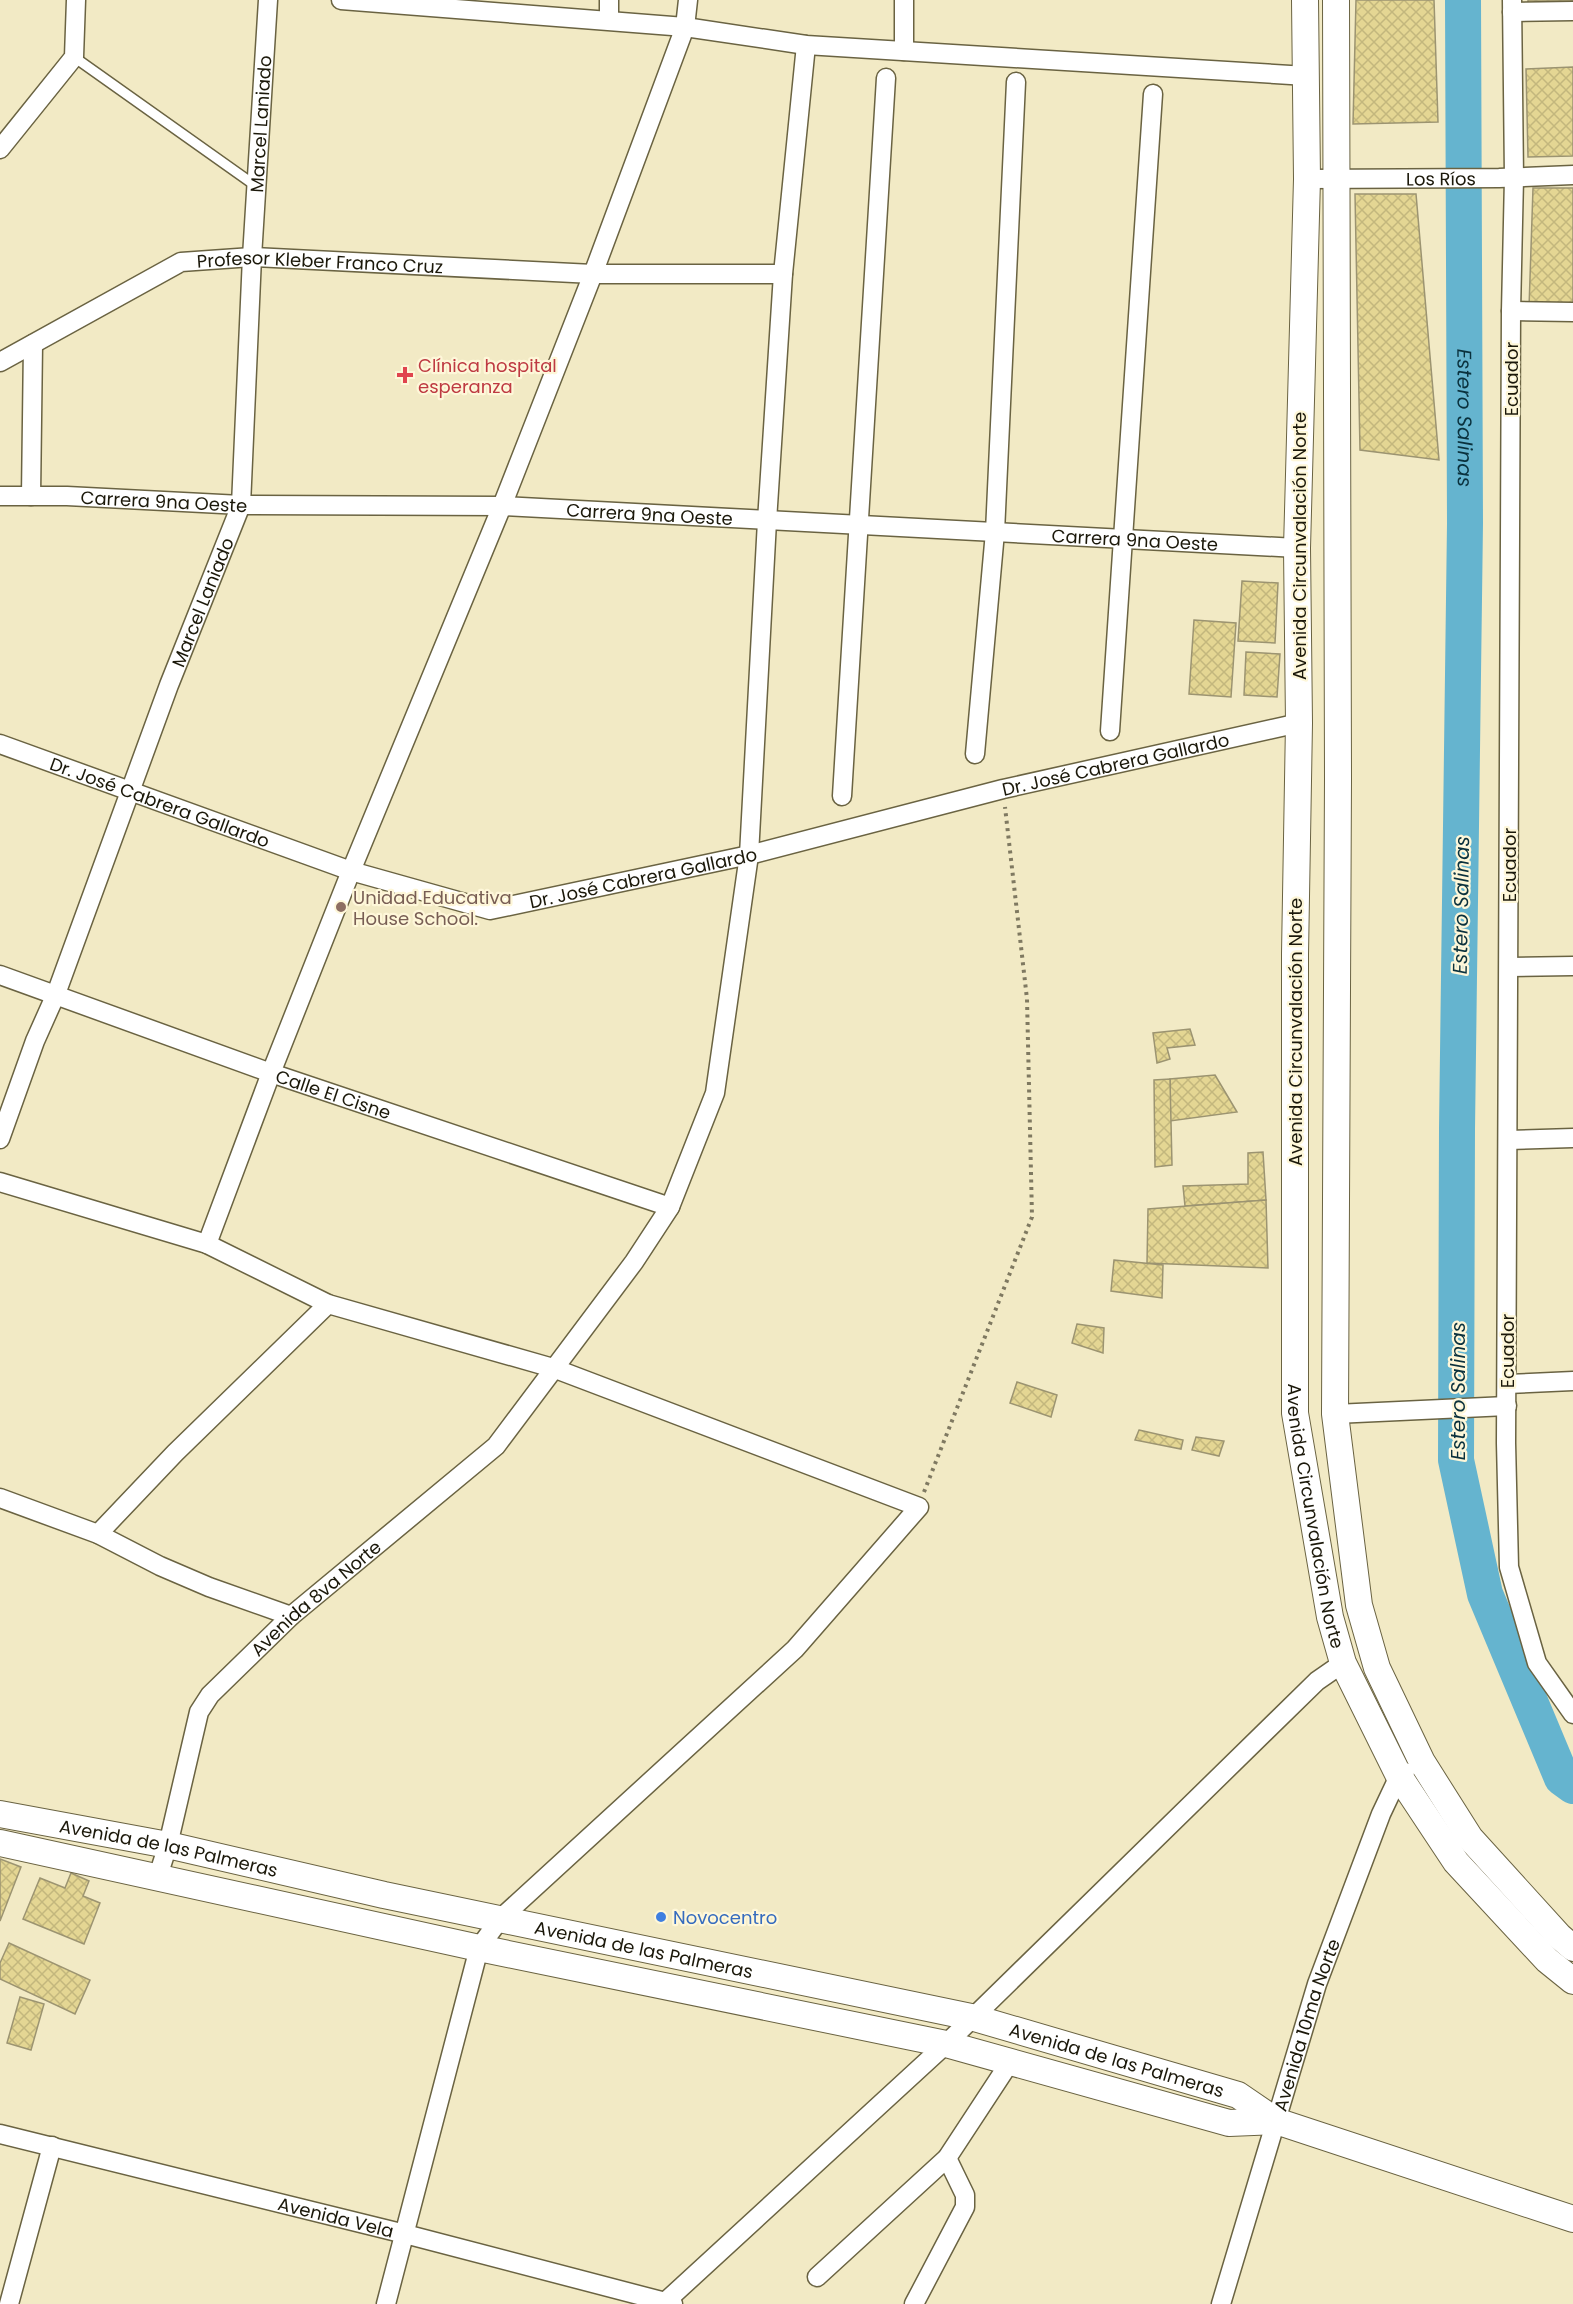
<svg xmlns="http://www.w3.org/2000/svg" width="1573" height="2304" viewBox="0 0 1573 2304" font-family="Poppins,sans-serif">
  <style>
    .lines { fill: none; stroke-linecap: round; stroke-linejoin: round }
    .river { stroke: #65b4cf; stroke-width: 36 }
    .building { fill: url(#building-cross-hatch); stroke: #9c9471; stroke-width: 1.5 }
    .lane-casing { stroke: #6a6342; stroke-width: 12 }
    .street-casing { stroke: #6a6342; stroke-width: 21 }
    .secondary-casing { stroke: #6a6342; stroke-width: 28 }
    .path { stroke: #7f7961; stroke-width: 4; stroke-dasharray: 3 4.5; stroke-linecap: butt }
    .lane { stroke: #fff; stroke-width: 9 }
    .street { stroke: #fff; stroke-width: 18 }
    .secondary { stroke: #fff; stroke-width: 26 }
    .health-dot { fill: #e0444e; stroke: #fef7d9; stroke-width: 2 }
    .education-dot { fill: #8d6e63; stroke: #fef7d9; stroke-width: 2 }
    .shop-dot { fill: #3f7fe0; stroke: #fef7d9; stroke-width: 2 }
    .labels { text-anchor: middle; dominant-baseline: central; stroke-width: 4.5; stroke-linejoin: round; paint-order: stroke }
    .street-label { font-size: 18px; fill: #1b180a; stroke: #fef7d9 }
    .health-label { font-size: 18px; fill: #be3a42; stroke: #fef7d9; text-anchor: start }
    .education-label { font-size: 18px; fill: #785e54; stroke: #fef7d9; text-anchor: start }
    .shop-label { font-size: 18px; fill: #366cbe; stroke: #fef7d9; text-anchor: start }
    .water-label { font-size: 20px; font-style: italic; fill: #0a313d; stroke: #fef7d9 }
  </style>
  <defs>
    <pattern id="building-cross-hatch" width="8" height="8" patternUnits="userSpaceOnUse" patternTransform="scale(1.5)"><rect width="8" height="8" fill="#e4d693"/><path d="M0 0l8 8M0 8l8-8" fill="none" stroke="#c3b77d"/></pattern>
  </defs>
  <rect width="100%" height="100%" fill="#f2eac5"/>
  <g class="lines">
    <path class="river" id="s1" d="M1463,0L1465,523L1457,1129L1456,1460L1485,1594L1562,1778L1573,1786"/>
  </g>
  <g class="building">
    <path d="M1356,0H1434L1438,122L1353,124Z"/>
    <path d="M1528,0H1573V3L1528,4Z"/>
    <path d="M1573,67V156L1528,157L1526,69Z"/>
    <path d="M1533,188H1573V308H1529Z"/>
    <path d="M1355,194H1416L1439,460L1360,450Z"/>
    <path d="M1242,581L1278,583L1275,643L1238,641Z"/>
    <path d="M1194,620L1236,623L1231,697L1189,694Z"/>
    <path d="M1246,652L1280,654L1277,697L1244,695Z"/>
    <path d="M1190,1029L1195,1045L1167,1048L1170,1059L1157,1063L1153,1033Z"/>
    <path d="M1215,1075L1237,1112L1170,1121V1079Z"/>
    <path d="M1170,1079L1172,1165L1155,1167L1154,1080Z"/>
    <path d="M1263,1152L1266,1200L1185,1206L1183,1186L1248,1184V1153Z"/>
    <path d="M1266,1200L1268,1268L1147,1263L1148,1209Z"/>
    <path d="M1114,1260L1163,1265L1162,1298L1111,1291Z"/>
    <path d="M1077,1324L1104,1328L1103,1353L1072,1343Z"/>
    <path d="M1017,1382L1057,1395L1051,1417L1010,1403Z"/>
    <path d="M1139,1430L1183,1440L1181,1449L1135,1440Z"/>
    <path d="M1196,1437L1224,1441L1219,1456L1192,1450Z"/>
    <path d="M0,1859L21,1867L0,1921Z"/>
    <path d="M71,1873L89,1881L83,1896L100,1903L84,1944L23,1919L40,1878L65,1888Z"/>
    <path d="M9,1943L90,1980L75,2014L0,1979V1963Z"/>
    <path d="M20,1997L44,2004L31,2050L7,2043Z"/>
  </g>
  <g class="lines">
    <g class="lane-casing">
      <path id="lane" d="M74,57L256,186"/>
    </g>
    <g class="street-casing">
      <g id="street">
        <path d="M341,0L685,27L806,45L1307,76"/>
        <path d="M904,0V51"/>
        <path d="M1512,0L1514,178L1511,311L1506,1443L1509,1567L1537,1663L1573,1714"/>
        <path d="M1512,12L1573,11"/>
        <path d="M609,20V0"/>
        <path d="M0,149L74,57L76,0"/>
        <path id="s2" d="M1307,179L1499,178L1573,175"/>
        <path d="M1511,311L1573,312"/>
        <path id="s3" d="M0,362L181,262L252,257L593,274H783"/>
        <path id="s4" d="M0,496H67L241,505L502,506L1297,548"/>
        <path d="M31,496L33,344"/>
        <path d="M1110,731L1153,94"/>
        <path id="s5" d="M0,744L351,871L490,910L749,855L1003,789L1299,723"/>
        <path d="M975,754L995,532L1016,82"/>
        <path d="M842,796L886,78"/>
        <path d="M1509,967L1573,966"/>
        <path id="s6" d="M0,975L271,1073L670,1207"/>
        <path id="s7" d="M0,1139L35,1041L56,994L169,685L241,505L252,257L268,0"/>
        <path d="M1508,1140L1573,1138"/>
        <path d="M0,1182L207,1244L328,1304L553,1368L919,1507L795,1649L500,1919L479,1948L386,2304"/>
        <path d="M207,1244L271,1073L351,871L502,506L593,274L685,27L688,0"/>
        <path d="M1507,1384L1573,1381"/>
        <path d="M1335,1414L1507,1406"/>
        <path d="M0,1498L98,1534L160,1566L209,1587L291,1616"/>
        <path d="M98,1534L175,1453L328,1304"/>
        <path id="s8" d="M158,1876L168,1845L199,1712L210,1695L291,1616L496,1446L634,1262L670,1207L715,1093L749,855L767,521L783,274L806,45"/>
        <path id="s9" d="M0,2134L405,2234L673,2304"/>
        <path d="M817,2277L947,2158L1010,2062"/>
        <path d="M9,2304L52,2146"/>
        <path d="M663,2304L946,2044L1317,1681L1343,1663"/>
        <path d="M914,2304L965,2207V2195L947,2158"/>
        <path id="s10" d="M1221,2304L1317,1984L1381,1814L1399,1776L1405,1772"/>
      </g>
    </g>
    <g class="secondary-casing">
      <g id="secondary">
        <path id="s11" d="M1305,0L1307,179L1297,548L1299,723L1295,954V1413L1330,1617L1343,1663L1399,1776L1456,1862L1547,1960L1573,1981"/>
        <path d="M1336,0L1338,778L1335,1414L1359,1605L1377,1668L1422,1762L1470,1838L1559,1936L1573,1948"/>
        <path id="s12" d="M0,1814L168,1845L384,1895L971,2017L1238,2095L1276,2121L1573,2219"/>
        <path d="M0,1843L479,1948L946,2044L1229,2123L1276,2121"/>
      </g>
    </g>
    <path class="path" d="M924,1492L1032,1217L1027,999L1005,807"/>
    <use href="#lane" class="lane"/>
    <use href="#street" class="street"/>
    <use href="#secondary" class="secondary"/>
  </g>
  <path class="health-dot" d="M402 366h6v6h6v6h-6v6h-6v-6h-6v-6h6z"/>
  <circle class="education-dot" cx="341" cy="907" r="6"/>
  <circle class="shop-dot" cx="661" cy="1917" r="6"/>
  <g class="labels">
    <g class="street-label">
      <text stroke="none"><textPath href="#s7" startOffset="1060">Marcel Laniado</textPath></text>
      <text stroke="none"><textPath href="#s2" startOffset="134">Los Ríos</textPath></text>
      <text stroke="none"><textPath href="#s3" startOffset="346">Profesor Kleber Franco Cruz</textPath></text>
      <text transform="translate(1511 379) rotate(-90)">Ecuador</text>
      <text stroke="none"><textPath href="#s4" startOffset="164">Carrera 9na Oeste</textPath></text>
      <text stroke="none"><textPath href="#s4" startOffset="650">Carrera 9na Oeste</textPath></text>
      <text stroke="none"><textPath href="#s4" startOffset="1136">Carrera 9na Oeste</textPath></text>
      <text transform="translate(1299 546) rotate(-90)">Avenida Circunvalación Norte</text>
      <text stroke="none"><textPath href="#s7" startOffset="574">Marcel Laniado</textPath></text>
      <text stroke="none"><textPath href="#s5" startOffset="1160">Dr. José Cabrera Gallardo</textPath></text>
      <text stroke="none"><textPath href="#s5" startOffset="170">Dr. José Cabrera Gallardo</textPath></text>
      <text transform="translate(1509 865) rotate(-90)">Ecuador</text>
      <text stroke="none"><textPath href="#s5" startOffset="674">Dr. José Cabrera Gallardo</textPath></text>
      <text transform="translate(1295 1032) rotate(-90)">Avenida Circunvalación Norte</text>
      <text stroke="none"><textPath href="#s6" startOffset="354">Calle El Cisne</textPath></text>
      <text transform="translate(1507 1351) rotate(-90)">Ecuador</text>
      <text stroke="none"><textPath href="#s11" startOffset="1518">Avenida Circunvalación Norte</textPath></text>
      <text stroke="none"><textPath href="#s8" startOffset="333">Avenida 8va Norte</textPath></text>
      <text stroke="none"><textPath href="#s12" startOffset="172">Avenida de las Palmeras</textPath></text>
      <text stroke="none"><textPath href="#s12" startOffset="658">Avenida de las Palmeras</textPath></text>
      <text stroke="none"><textPath href="#s10" startOffset="292">Avenida 10ma Norte</textPath></text>
      <text stroke="none"><textPath href="#s12" startOffset="1144">Avenida de las Palmeras</textPath></text>
      <text stroke="none"><textPath href="#s9" startOffset="346">Avenida Vela</textPath></text>
    </g>
    <g class="health-label">
      <text x="418" y="365">Clínica hospital<tspan x="418" dy="21">esperanza</tspan></text>
    </g>
    <g class="education-label">
      <text x="353" y="897">Unidad Educativa<tspan x="353" dy="21">House School.</tspan></text>
    </g>
    <g class="shop-label">
      <text x="673" y="1917">Novocentro</text>
    </g>
    <g class="water-label">
      <text stroke="none"><textPath href="#s1" startOffset="418">Estero Salinas</textPath></text>
      <text transform="translate(1461 905) rotate(-89)">Estero Salinas</text>
      <text transform="translate(1458 1391) rotate(-90)">Estero Salinas</text>
    </g>
  </g>
</svg>
